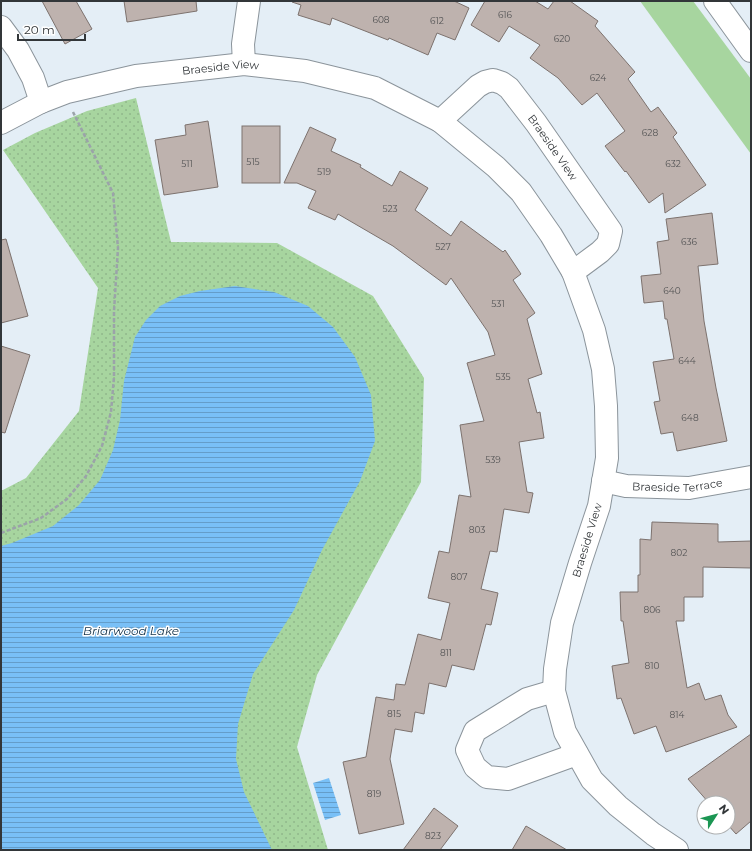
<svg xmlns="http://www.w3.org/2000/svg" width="752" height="851" viewBox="0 0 752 851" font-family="Montserrat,sans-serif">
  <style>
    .green { fill: #a7d59f }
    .park { fill: url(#park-dots) }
    .water { fill: url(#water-rules) }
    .building { fill: #beb2ae; stroke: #7d726e }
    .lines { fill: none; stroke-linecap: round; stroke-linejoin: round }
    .minor-casing { stroke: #8b949b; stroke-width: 24 }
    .secondary-casing { stroke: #8b949b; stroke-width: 24 }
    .path { stroke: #9ba3a9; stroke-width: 2.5; stroke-dasharray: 4 2; stroke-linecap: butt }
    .minor { stroke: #fff; stroke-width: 22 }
    .secondary { stroke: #fff; stroke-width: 22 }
    .labels { text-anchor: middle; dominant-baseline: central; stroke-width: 3; stroke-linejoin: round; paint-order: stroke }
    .number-label { font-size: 9px; fill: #555556 }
    .street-label { font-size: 11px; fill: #323639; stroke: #fff }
    .water-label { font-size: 12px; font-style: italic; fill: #133249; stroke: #fff }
  </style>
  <defs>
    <pattern id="park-dots" width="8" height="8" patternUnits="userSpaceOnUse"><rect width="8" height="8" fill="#a7d59f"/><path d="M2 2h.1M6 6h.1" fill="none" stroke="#90b78a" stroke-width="1.8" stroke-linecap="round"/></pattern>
    <pattern id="water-rules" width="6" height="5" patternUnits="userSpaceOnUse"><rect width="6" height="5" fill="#79c0f7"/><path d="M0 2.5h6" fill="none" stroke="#649dc9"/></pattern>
  </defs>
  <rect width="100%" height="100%" fill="#e4eef6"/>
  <path class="green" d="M640,1H693L751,79V154Z"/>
  <path class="park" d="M136,98L171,242L277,243L373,296L424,378L421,482L317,675L297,747L328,850H1V491L26,478L79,411L98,288L3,150L35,133L87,111Z"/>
  <g class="water">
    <path d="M235,286L274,292L308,306L333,327L355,357L371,395L375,441L360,481L322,550L294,610L253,674L238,724L236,759L244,792L272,850H1V546L12,543L53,526L79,505L100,480L113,450L120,420L124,381L135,337L146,320L160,306L180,296L200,291Z"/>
    <path d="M329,778L341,815L325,820L313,783Z"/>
  </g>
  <g class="building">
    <path d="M42,1H76L92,29L65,44Z"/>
    <path d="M124,1H196L197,11L127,22Z"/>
    <path d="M293,1H454L469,8L455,40L437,33L428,55L389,38L388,40L332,18L330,25L298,15L301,5L292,2Z"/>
    <path d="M485,1H535L548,9L554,1H570L598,21L595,26L635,72L628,79L651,112L658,107L677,133L673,137L706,185L665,213L663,193L649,203L626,171L625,172L605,146L625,131L597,93L582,105L558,78L530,58L540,45L509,26L499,42L471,25Z"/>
    <path d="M208,121L218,187L164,195L155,140L186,135L185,125Z"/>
    <rect x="242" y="126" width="38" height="57"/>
    <path d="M310,127L336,139L331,151L361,165L360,167L392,186L400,171L428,188L415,210L451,236L461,221L503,252L505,250L521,274L513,280L535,313L527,319L542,374L528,379L537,413L540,412L544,438L519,442L527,492L533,493L529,513L504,509L497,552L490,551L481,589L498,593L491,625L486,624L474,670L452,665L446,687L429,683L424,714L415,712L412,732L395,729L390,759L404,824L359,834L343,762L366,757L376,697L394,700L396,684L405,685L418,634L441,640L450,603L428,598L439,551L449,553L459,495L471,497L460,425L484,421L467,363L495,355L488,332L451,278L446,285L393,246L338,214L335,220L308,208L316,191L297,183H284Z"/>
    <path d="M712,213L718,264L698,266L704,321L716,388L727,441L677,451L673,432L661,434L654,402L660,401L653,362L674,359L667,319H665L663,301L644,303L641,276L661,274L657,242L669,240L666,219Z"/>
    <path d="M6,239L28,316L1,323V240Z"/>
    <path d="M1,346L30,355L5,433L1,432Z"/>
    <path d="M652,522L718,524V542L751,541V568L703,567V597H684V621H676L687,688L699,683L705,700L721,695L728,715L737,727L666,752L656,726L634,734L621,698L617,699L612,666L629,663L623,621H621L620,592H638V575H640V539L651,540Z"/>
    <path d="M751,734V821L736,834L728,825V803H709L688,779Z"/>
    <path d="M434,808L458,826L440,850H403Z"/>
    <path d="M526,826L567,850H512Z"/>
  </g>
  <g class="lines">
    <g class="minor-casing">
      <g id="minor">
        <path d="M1,27L18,50L33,78L41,102"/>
        <path d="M244,64L243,44L249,1"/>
        <path id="s1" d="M440,121L478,86L485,82L493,80L502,83L509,88L536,123L611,231L608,244L600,252L573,272"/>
        <path id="s2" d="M1,123L41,102L67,92L136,76L244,64L305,71L375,88L440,121L496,167L521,192L551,235L573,272L594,330L603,369L606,406L607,458L599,506L580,563L562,623L555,669L554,691L565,732L592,780L618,806L653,834L677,850"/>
        <path id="s3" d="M603,481L626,486L689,488L751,477"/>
        <path d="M554,691L527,699L475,731L467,750L475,767L487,777L508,779L577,754"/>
      </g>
    </g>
    <g class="secondary-casing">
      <path id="secondary" d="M715,1L751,51"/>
    </g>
    <path class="path" d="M1,533L41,518L67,499L86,476L102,446L111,412L114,377V311L118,248L113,193L73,112"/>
    <use href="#minor" class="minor"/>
    <use href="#secondary" class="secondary"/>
  </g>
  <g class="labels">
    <g class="number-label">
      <text x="505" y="14">616</text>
      <text x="381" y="19">608</text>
      <text x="437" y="20">612</text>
      <text x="562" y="38">620</text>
      <text x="598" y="77">624</text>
      <text x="650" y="132">628</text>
      <text x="253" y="161">515</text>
      <text x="187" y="163">511</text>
      <text x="673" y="163">632</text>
      <text x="324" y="171">519</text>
      <text x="390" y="208">523</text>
      <text x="689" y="241">636</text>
      <text x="443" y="246">527</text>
      <text x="672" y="290">640</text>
      <text x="498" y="303">531</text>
      <text x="687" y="360">644</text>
      <text x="503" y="376">535</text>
      <text x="690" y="417">648</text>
      <text x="493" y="459">539</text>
      <text x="477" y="529">803</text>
      <text x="679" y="552">802</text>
      <text x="459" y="576">807</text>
      <text x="652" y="609">806</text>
      <text x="446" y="652">811</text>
      <text x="652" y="665">810</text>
      <text x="394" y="713">815</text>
      <text x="677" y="714">814</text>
      <text x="374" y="793">819</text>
      <text x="433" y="835">823</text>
    </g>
    <g class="street-label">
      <text stroke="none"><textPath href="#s2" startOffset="229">Braeside View</textPath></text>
      <text stroke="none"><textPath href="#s1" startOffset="160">Braeside View</textPath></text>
      <text stroke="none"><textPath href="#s3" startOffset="75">Braeside Terrace</textPath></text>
      <text transform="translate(587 540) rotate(-73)">Braeside View</text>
    </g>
    <g class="water-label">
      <text x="131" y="630">Briarwood Lake</text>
    </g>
  </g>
  <rect width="752" height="851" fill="none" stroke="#323639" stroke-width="4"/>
  <g transform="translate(716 815) rotate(54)"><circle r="19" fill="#ffffff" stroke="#adafb0"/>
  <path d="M0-3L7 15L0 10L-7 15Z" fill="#1b9653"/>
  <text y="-6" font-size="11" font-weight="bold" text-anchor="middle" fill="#323639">N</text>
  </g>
  <path d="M18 34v6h67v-6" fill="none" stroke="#323639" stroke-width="2"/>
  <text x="24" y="34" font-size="12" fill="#323639" stroke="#ffffff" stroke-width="3" paint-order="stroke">20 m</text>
</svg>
